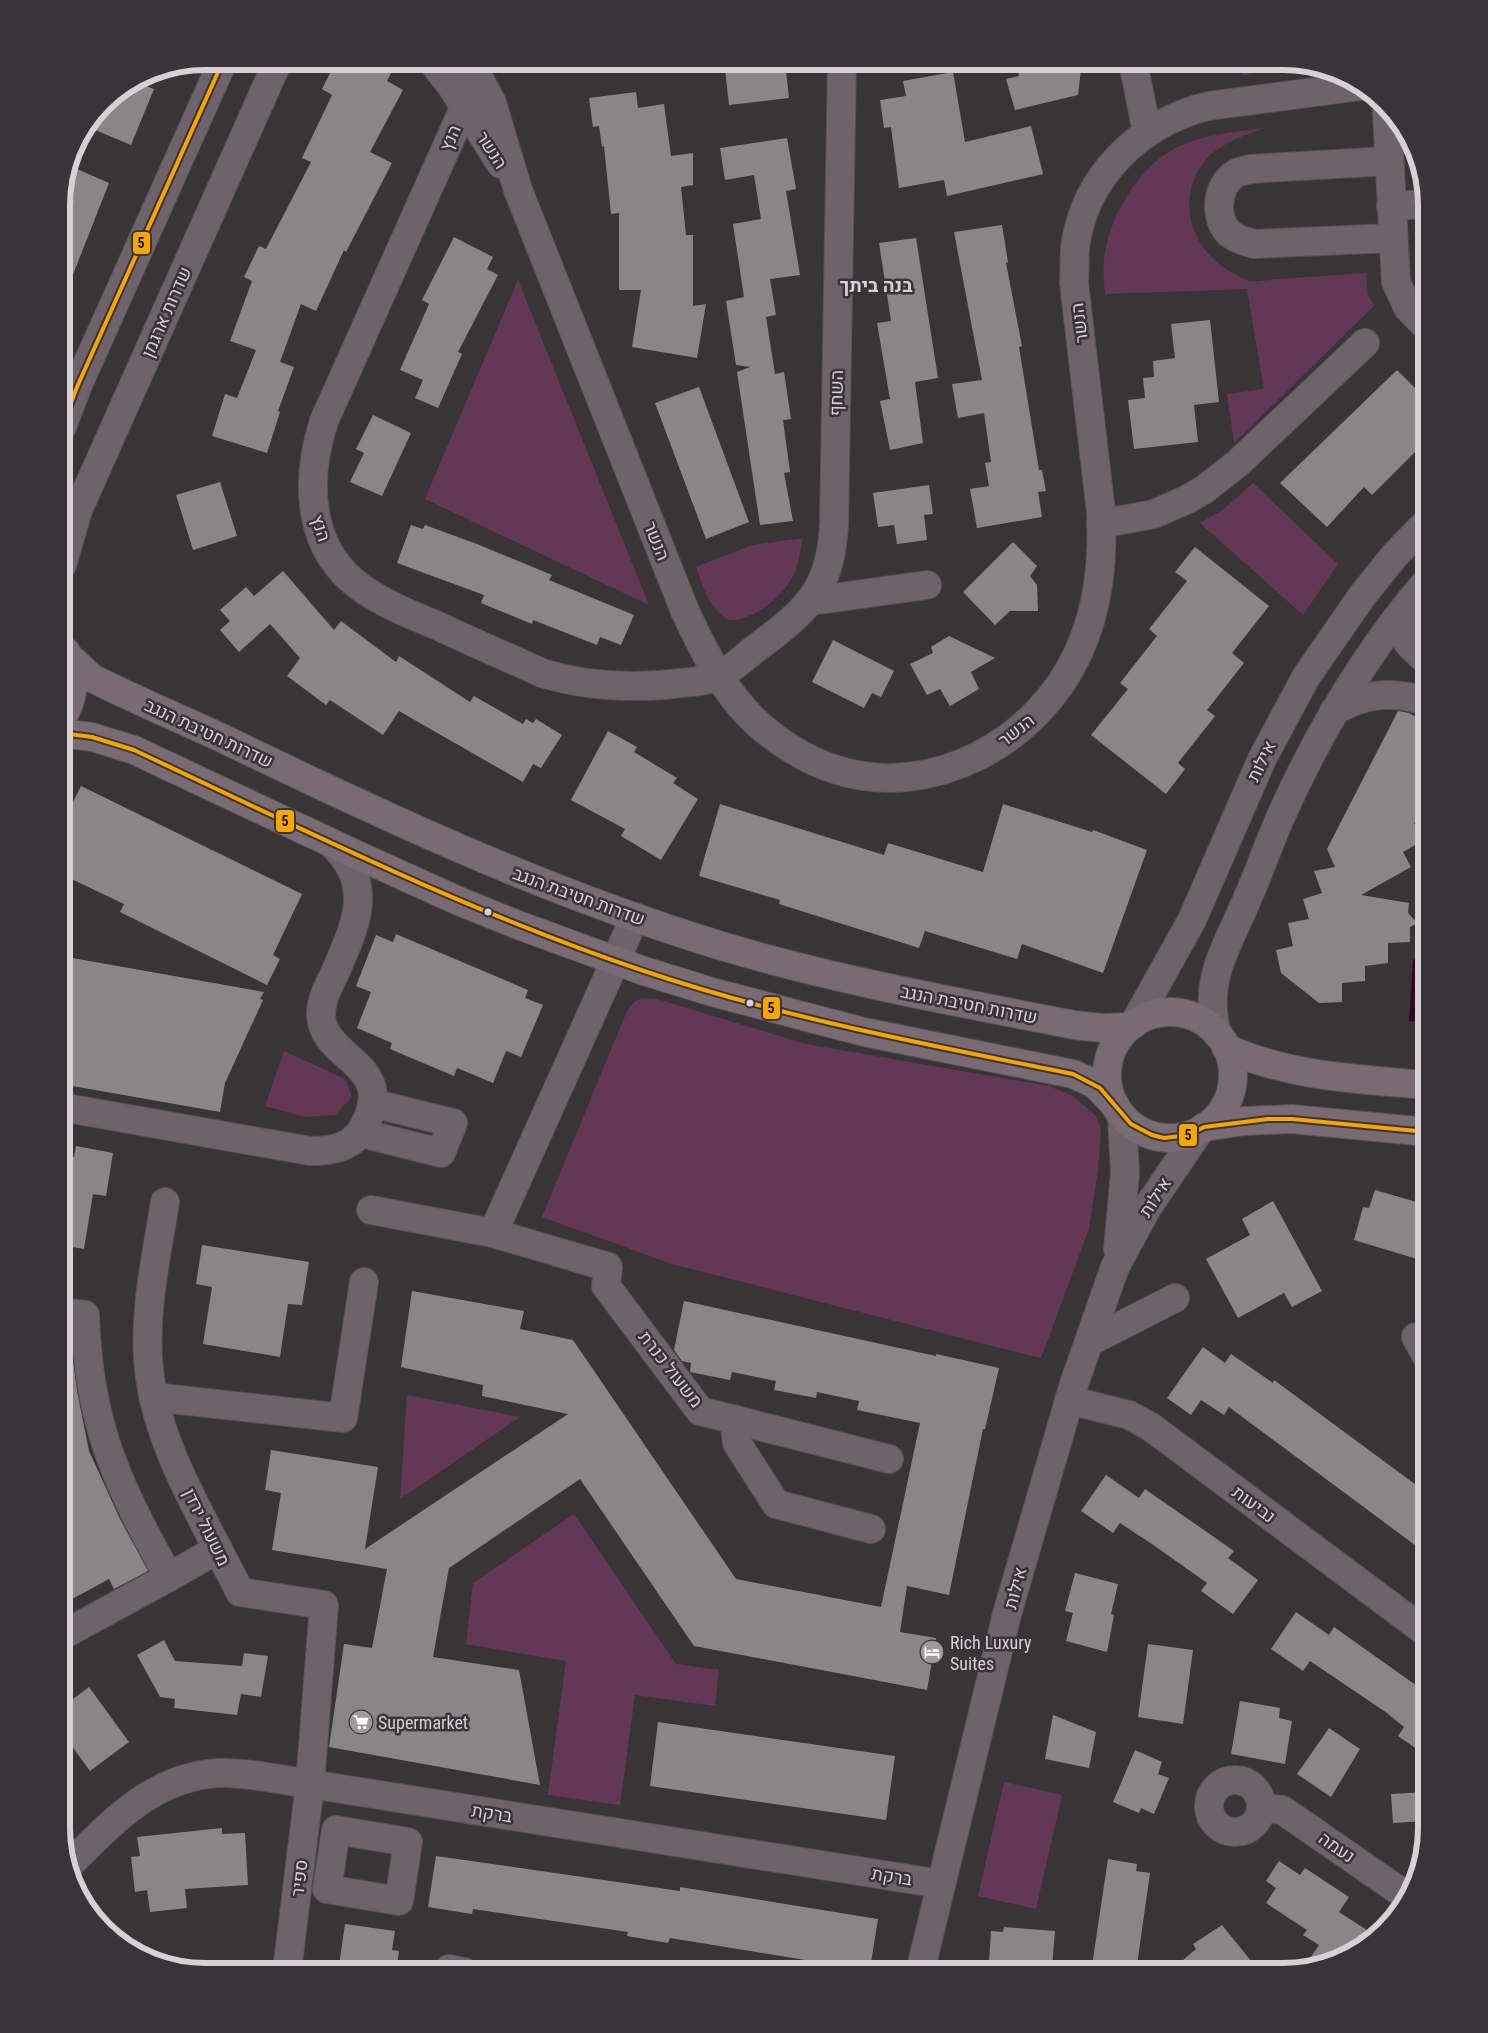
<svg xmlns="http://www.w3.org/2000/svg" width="1488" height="2033" viewBox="0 0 1488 2033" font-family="'Roboto Condensed',Heebo,sans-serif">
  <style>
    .green { fill: #633856 }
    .water { fill: #340628 }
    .building { fill: #8a8688 }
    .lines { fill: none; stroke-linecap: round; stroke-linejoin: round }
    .minor-casing { stroke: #555253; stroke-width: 30 }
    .major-casing { stroke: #555253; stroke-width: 30 }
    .minor { stroke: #6e636a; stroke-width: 28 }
    .major { stroke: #786b73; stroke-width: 28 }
    .bus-1-casing { stroke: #3b3338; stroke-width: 8 }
    .bus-1 { stroke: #f7a600; stroke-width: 4 }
    .bus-dot { fill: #d7d1d5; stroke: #3b3338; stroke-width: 2 }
    .labels { text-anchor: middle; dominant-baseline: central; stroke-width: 5; stroke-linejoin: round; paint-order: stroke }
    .street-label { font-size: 18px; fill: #d7d1d5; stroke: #3b3338 }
    .poi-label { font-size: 18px; fill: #d7d1d5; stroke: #3b3338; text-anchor: start }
    .neighbourhood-label { font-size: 19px; font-weight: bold; fill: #d7d1d5; stroke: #3b3338 }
    .rim { fill: none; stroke: #d7d1d5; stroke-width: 6 }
    .line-badge { stroke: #3b3338; stroke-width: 2 }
    .pale-badge-label { font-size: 14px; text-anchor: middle; font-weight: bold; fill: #111 }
  </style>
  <rect width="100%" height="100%" fill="#393537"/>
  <g class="green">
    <path d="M1240,62H1292L1300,64L1243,75Z"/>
    <path d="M1264,128C1243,136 1218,144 1204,162C1175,200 1191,250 1231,272C1236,274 1243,279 1248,281C1257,283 1270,279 1279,279C1308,277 1337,275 1366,273L1368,296L1375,305L1234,443L1227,394L1264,389L1247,289L1105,294C1104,283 1103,271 1104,260C1108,217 1141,162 1182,145C1208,134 1236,132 1264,128Z"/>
    <path d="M518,280L649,605L425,499Z"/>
    <path d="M1253,483L1338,564L1303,615L1200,523L1223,510Z"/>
    <path d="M803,538C800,550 799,565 793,576C782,597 754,621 729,620C708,608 704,588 696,567L752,545Z"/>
    <path d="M643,998L657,999L806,1044L1049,1086L1073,1096L1096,1116L1101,1129L1098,1170L1089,1229L1041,1358L672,1264L542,1217L627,1011L635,1001Z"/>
    <path d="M284,1051L345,1079L352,1097L335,1115L305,1117L265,1106Z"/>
    <path d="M407,1395L520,1417L400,1499Z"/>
    <path d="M574,1514L676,1664L719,1670L715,1706L635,1695L620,1805L548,1795L566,1661L466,1644L473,1583Z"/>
    <path d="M1004,1782L1062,1795L1036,1909L978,1896Z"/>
  </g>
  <path class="water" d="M1427,950V1022L1409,1021L1413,960Z"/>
  <g class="building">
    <path d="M336,61H368L391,73L387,81L403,90L370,152L392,163L346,252L344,250L316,311L301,304L280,362L294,367L278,411L280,412L267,453L212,436L225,394L237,398L256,350L230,341L252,281L244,277L259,246L266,249L311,162L302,158L332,95L322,89Z"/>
    <path d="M1016,61H1082L1078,95L1015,110L1006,79L1019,76Z"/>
    <path d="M785,62L789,98L729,105L725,69Z"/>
    <path d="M953,72L965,142L1031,126L1043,174L947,196L944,180L899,188L891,127L884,128L880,100L906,96L903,81Z"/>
    <path d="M135,82L154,89L131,145L95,130L110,97Z"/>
    <path d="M636,92L638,108L664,104L671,156L693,153V185L681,187L686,235H693V306L706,304L697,358L632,347L641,290H619V213L611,214L604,146L602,147L599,126L593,127L589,98Z"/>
    <path d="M787,138L796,189L786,191L800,275L770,279L776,315L766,317L775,374L784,372L791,419L783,420L790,472L784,473L793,521L760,525L737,372L750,367L736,365L726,301L744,297L733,224L761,219L754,175L725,180L720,148Z"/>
    <path d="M77,169L109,183L63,300L62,209Z"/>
    <path d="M1002,225L1008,262L1006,263L1022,346L1019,347L1039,470H1042L1046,491L1038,492L1042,517L977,528L970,489L989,486L985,463L991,462L984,413L958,418L952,384L982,380L954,232Z"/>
    <path d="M454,237L493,257L487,269L498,275L458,352L462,354L438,408L415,398L423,380L400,370L429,304L422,300Z"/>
    <path d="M916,238L938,378L915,382L923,443L890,450L880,401L890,399L877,323L891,321L879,243Z"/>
    <path d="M1210,320L1219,402L1194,405L1198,442L1134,449L1128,400L1145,398L1143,378L1154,377L1153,361L1175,358L1171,324Z"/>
    <path d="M1397,370L1427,400V440L1372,495L1364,487L1327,527L1280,483Z"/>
    <path d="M699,387L749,522L706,539L655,403Z"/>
    <path d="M373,415L411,433L382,496L350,482L364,453L356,449Z"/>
    <path d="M220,482L237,536L193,550L176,495Z"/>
    <path d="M929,485L933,514L924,515L927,540L897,544L894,525L878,527L873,493Z"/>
    <path d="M411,525L423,529L425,525L477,544L552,575L549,580L634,615L621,645L600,637L597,645L533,620L532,624L481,603L484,595L397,563Z"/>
    <path d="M1013,542L1037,566L1030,576L1037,585L1038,611H1010L995,625L963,592Z"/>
    <path d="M1195,547L1269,606L1232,653L1244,663L1207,710L1215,716L1178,763L1185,769L1166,794L1091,735L1128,689L1120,683L1157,636L1149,629L1187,581L1175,572Z"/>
    <path d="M283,571L334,630L341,621L396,662L399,656L470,702L474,696L523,724L526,719L533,723L536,719L562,735L541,768L533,764L523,782L399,711L383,735L330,700L326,705L287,676L300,658L270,624L239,652L220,630L230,621L220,610L246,587L254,596Z"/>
    <path d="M949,636L995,658L971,672L979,689L950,706L940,689L927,695L910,664L933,653L931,647Z"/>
    <path d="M833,640L894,671L881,697L872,693L864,708L812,682Z"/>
    <path d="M1398,711L1409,713L1427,723V816L1414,823L1424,840L1403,852L1411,867L1361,895L1409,903L1408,913L1417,923L1410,927V942L1388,943V963L1365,966V981L1342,983V1002L1319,1003L1281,973L1276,950L1293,946L1288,923L1309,919L1303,899L1322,893L1314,871L1335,867L1327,849Z"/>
    <path d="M608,731L637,747L634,752L677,778L673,783L698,799L661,860L621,836L625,829L571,800Z"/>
    <path d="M81,786L302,894L273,955L280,959L267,985L120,912L124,904L61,874V799L72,804Z"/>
    <path d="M720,804L884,855L888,843L983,872L1003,804L1092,832L1093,830L1147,850L1103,973L1022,944L1017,959L925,931L919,948L779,904L780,900L699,876Z"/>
    <path d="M396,934L528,990L525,998L543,1005L521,1057L506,1051L493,1083L457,1068L454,1076L390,1049L392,1043L357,1028L371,992L356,986L376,935L393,942Z"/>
    <path d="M61,956L264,992L260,999L263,1000L225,1083L220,1112L61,1084Z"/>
    <path d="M76,1146L113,1153L106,1196L93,1194L84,1249L61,1245V1155L74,1157Z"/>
    <path d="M1375,1190L1427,1205V1262L1354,1240L1363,1207L1369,1208Z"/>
    <path d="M1273,1201L1322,1291L1292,1307L1284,1293L1238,1318L1206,1259L1250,1235L1242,1219Z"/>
    <path d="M202,1245L309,1262L302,1305L288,1304L280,1357L203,1344L212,1287L196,1284Z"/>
    <path d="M412,1291L524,1311L520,1329L573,1340L736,1579L881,1607L920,1423L857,1410L859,1401L817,1392L816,1398L774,1390L776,1381L732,1372L730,1380L690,1372L691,1363L682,1361L674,1350L684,1301L936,1356V1354L999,1368L985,1429H983L949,1595L907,1586L900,1632L936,1638L927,1690L694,1646L580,1479L449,1568L433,1657L519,1670L540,1785L329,1747L344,1644L372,1648L387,1569L272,1550L281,1493L265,1490L271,1450L378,1467L365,1549L568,1414L482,1396L483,1385L401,1367Z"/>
    <path d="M1203,1347L1225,1363L1231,1354L1273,1383L1274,1380L1427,1493V1554L1229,1407L1224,1415L1201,1400L1191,1415L1167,1398Z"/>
    <path d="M61,1352H72L77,1391L89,1451L120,1519L148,1571L114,1589L109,1579L61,1605Z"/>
    <path d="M1106,1475L1139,1498L1145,1489L1234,1551L1228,1558L1258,1580L1233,1614L1201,1591L1207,1583L1152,1544L1120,1523L1113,1533L1081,1511Z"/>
    <path d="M1075,1573L1118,1584L1111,1614L1114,1615L1107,1652L1066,1641L1073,1613L1065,1611Z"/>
    <path d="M1296,1612L1329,1635L1334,1627L1427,1693V1756L1398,1736L1404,1727L1387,1713L1310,1661L1303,1671L1271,1649Z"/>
    <path d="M164,1640L175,1661L242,1666L244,1653L268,1656L261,1697L241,1694L237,1715L174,1708L175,1699L160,1697L137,1655Z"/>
    <path d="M1148,1644L1193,1650L1183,1724L1138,1717Z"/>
    <path d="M89,1687L129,1742L90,1771L61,1731V1708Z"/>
    <path d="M1240,1701L1280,1708L1279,1718L1292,1721L1285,1764L1231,1754Z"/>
    <path d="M1053,1715L1096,1732L1089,1768L1045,1759Z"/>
    <path d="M658,1722L895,1756L886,1820L650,1786Z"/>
    <path d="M1329,1728L1360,1749L1331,1797L1297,1774Z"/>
    <path d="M1135,1750L1162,1762L1158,1774L1169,1778L1154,1814L1141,1808L1139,1813L1113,1802Z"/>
    <path d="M1427,1792V1821L1393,1823L1391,1794Z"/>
    <path d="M222,1828V1834L245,1833L248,1885L185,1889L187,1908L150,1912L147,1890L135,1892L131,1857L140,1856L137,1837Z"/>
    <path d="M436,1856L680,1891V1887L878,1919L870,1969L863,1968L862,1972H817L818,1962L670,1938L668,1943L627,1936L628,1932L473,1909L472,1914L428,1907Z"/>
    <path d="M1108,1859L1137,1864L1136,1871L1150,1873L1136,1972H1091Z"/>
    <path d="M1279,1861L1300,1875L1305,1868L1349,1897L1339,1912L1373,1934L1355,1952L1305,1966L1319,1945L1303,1935L1307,1930L1266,1903L1276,1888L1266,1881Z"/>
    <path d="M345,1924L395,1931L392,1950L399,1951L396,1972H338Z"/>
    <path d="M1222,1925L1260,1972H1169L1196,1949L1193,1944Z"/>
    <path d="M1004,1927L1055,1931L1052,1967L989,1962L991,1931L1003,1932Z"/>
  </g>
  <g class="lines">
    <g class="minor-casing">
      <g id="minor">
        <path d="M432,61L450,84L501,164"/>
        <path d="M470,61L492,103L518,190L685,611C705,654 727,699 765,730C786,747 811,762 837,770C933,800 1038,741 1078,653C1099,608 1103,561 1101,512L1074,283C1075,271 1074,259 1075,248C1084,176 1140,123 1208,106L1361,86"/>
        <path d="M1133,62L1147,132"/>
        <path d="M477,63C465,73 468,91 465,106L324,421C305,480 306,550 363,589C386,605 412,615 438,626C472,642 507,657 542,673C588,687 633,689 681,683C693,682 707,681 718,676C731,671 744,657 755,649C806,611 831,591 834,523L842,61"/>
        <path d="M1387,113L1396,282L1408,308L1427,327"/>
        <path d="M1389,161L1250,169C1245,171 1239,171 1235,174C1216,186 1214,218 1229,233C1237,240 1245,241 1254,244L1393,238"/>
        <path d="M1391,206L1427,204"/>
        <path d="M62,427L77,387L223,61"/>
        <path d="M1101,524L1154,514L1188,499L1205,489L1238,463L1365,343"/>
        <path d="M62,565L78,510L278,61"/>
        <path d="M811,601L927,585"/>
        <path d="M1403,611C1399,639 1407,643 1427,661"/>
        <path d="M1334,711C1364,693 1394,690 1427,702"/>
        <path d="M1134,1024L1192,920L1262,759L1306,677L1362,596L1395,555L1427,522"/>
        <path d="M1217,1034C1202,979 1228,946 1248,897C1260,870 1269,843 1281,816C1319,731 1366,652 1427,581"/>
        <path d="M61,1107L310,1151C331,1151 352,1148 363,1128C400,1063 321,1060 321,1014C321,1000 328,987 334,975C355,926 377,885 331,843"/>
        <path d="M361,1133L441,1153L453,1123L372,1103"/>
        <path d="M165,1202C157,1253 145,1305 148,1357C152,1440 204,1519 240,1592L324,1605L310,1784L287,1971"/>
        <path d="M371,1210L493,1233L608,1267L606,1286L700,1411L889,1459"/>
        <path d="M493,1233L635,917"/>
        <path d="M1118,1249L1125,1173L1122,1116"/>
        <path d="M1416,1337L1427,1357"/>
        <path d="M1089,1342L1175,1298"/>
        <path d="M153,1397L343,1418L364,1282"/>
        <path d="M1069,1400L1129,1415L1151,1427L1427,1633"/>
        <path d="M734,1419L737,1443L776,1504L871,1529"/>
        <path d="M169,1577L218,1549"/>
        <path d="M61,1636L169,1577C117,1486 88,1421 85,1315L61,1312"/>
        <circle cx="1235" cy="1806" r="26"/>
        <path d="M1261,1808L1282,1810L1291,1816L1408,1897"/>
        <path d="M336,1830L408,1842L399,1901L327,1889Z"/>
        <path d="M71,1863C113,1821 155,1776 219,1773C249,1772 281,1780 310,1784L941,1884"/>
        <path d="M448,1972L449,1969L464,1972"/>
        <path d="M920,1972L1007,1614L1074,1384L1115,1267L1147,1208L1200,1130"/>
      </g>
    </g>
    <g class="major-casing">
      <g id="major">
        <path d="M68,656L92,678C137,701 184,720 230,742C391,820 553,895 725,947C840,981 957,1002 1074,1025L1102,1028L1129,1027"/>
        <path d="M61,719C75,698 77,675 66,652"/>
        <path d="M61,733L92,737L134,750L357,855L461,902L518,925L644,971L712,992L864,1032L1073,1074L1095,1084L1115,1105"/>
        <circle cx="1170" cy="1075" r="63"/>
        <path d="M1226,1048C1290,1077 1358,1079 1427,1085"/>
        <path d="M1204,1127L1244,1121L1292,1119L1427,1132"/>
      </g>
    </g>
    <use href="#minor" class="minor"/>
    <use href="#major" class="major"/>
    <g class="bus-1-casing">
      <g id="bus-1">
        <path d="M62,427L77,387L223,61"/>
        <path d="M61,733L92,737L134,750C302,829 468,912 644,971C784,1018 929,1045 1073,1074L1100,1088L1131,1124L1152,1135L1164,1138L1189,1135L1204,1127L1268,1119H1292L1427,1132"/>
      </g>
    </g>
    <use href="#bus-1" class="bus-1"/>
  </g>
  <defs>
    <g id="hotel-disc" transform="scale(1.25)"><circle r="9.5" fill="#a09a9e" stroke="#3b3338"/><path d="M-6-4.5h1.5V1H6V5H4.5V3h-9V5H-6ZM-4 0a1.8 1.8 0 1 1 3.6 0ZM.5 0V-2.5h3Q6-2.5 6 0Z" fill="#fff"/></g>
    <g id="supermarket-disc" transform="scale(1.25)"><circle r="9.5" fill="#a09a9e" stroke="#3b3338"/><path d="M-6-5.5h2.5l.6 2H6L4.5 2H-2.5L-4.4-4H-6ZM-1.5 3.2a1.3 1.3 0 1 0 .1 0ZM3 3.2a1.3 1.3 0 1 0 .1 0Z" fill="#fff"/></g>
  </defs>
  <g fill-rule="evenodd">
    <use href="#hotel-disc" x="932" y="1652"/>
    <use href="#supermarket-disc" x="361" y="1722"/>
  </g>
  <g class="bus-dot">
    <circle cx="488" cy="912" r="4.5"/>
    <circle cx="750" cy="1003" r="4.5"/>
  </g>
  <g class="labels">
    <g class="street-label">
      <text transform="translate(450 138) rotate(-66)">הנץ</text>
      <text transform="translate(492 150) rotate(57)">הנשר</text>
      <text transform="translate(166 312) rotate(-66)">שדרות ארגמן</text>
      <text transform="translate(1079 323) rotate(-97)">הנשר</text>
      <text transform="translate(836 393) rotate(-89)">השחף</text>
      <text transform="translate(321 528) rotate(72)">הנץ</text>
      <text transform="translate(657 541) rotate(68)">הנשר</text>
      <text transform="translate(1016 730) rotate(-38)">הנשר</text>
      <text transform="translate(209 733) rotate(25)">שדרות חטיבת הנגב</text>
      <text transform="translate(1261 761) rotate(-64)">אילות</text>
      <text transform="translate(579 896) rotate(20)">שדרות חטיבת הנגב</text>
      <text transform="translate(969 1004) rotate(11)">שדרות חטיבת הנגב</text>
      <text transform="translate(1155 1197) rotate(-57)">אילות</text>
      <text transform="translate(671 1369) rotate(52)">משעול כנרת</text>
      <text transform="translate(1254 1504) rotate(37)">נביעות</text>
      <text transform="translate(207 1527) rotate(64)">משעול ירדן</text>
      <text transform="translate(1015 1588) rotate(-75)">אילות</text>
      <text transform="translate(492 1813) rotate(9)">ברקת</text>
      <text transform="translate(1337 1847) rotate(35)">נעמה</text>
      <text transform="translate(892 1876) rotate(9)">ברקת</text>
      <text transform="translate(299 1878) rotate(-83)">ספיר</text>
    </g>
    <g class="poi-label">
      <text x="950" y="1642">Rich Luxury<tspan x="950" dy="21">Suites</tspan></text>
      <text x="378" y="1722">Supermarket</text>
    </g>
    <g class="neighbourhood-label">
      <text x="876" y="285">בנה ביתך</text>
    </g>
  </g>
  <path d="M0 0H1488V2033H0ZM205 70H1283A135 135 0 0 1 1418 205V1828A135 135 0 0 1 1283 1963H205A135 135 0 0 1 70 1828V205A135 135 0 0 1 205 70Z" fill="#3b3338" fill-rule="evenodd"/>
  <path class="rim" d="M205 70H1283A135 135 0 0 1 1418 205V1828A135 135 0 0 1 1283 1963H205A135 135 0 0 1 70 1828V205A135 135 0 0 1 205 70Z"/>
  <g class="line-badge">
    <rect x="132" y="231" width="19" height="24" rx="5" fill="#f7a600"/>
    <rect x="275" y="809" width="20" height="24" rx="5" fill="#f7a600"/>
    <rect x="762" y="996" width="19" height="24" rx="5" fill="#f7a600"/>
    <rect x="1178" y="1123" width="20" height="24" rx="5" fill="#f7a600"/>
  </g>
  <g class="pale-badge-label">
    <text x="141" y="248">5</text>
    <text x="285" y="826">5</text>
    <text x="771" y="1013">5</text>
    <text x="1188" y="1140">5</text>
  </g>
</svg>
